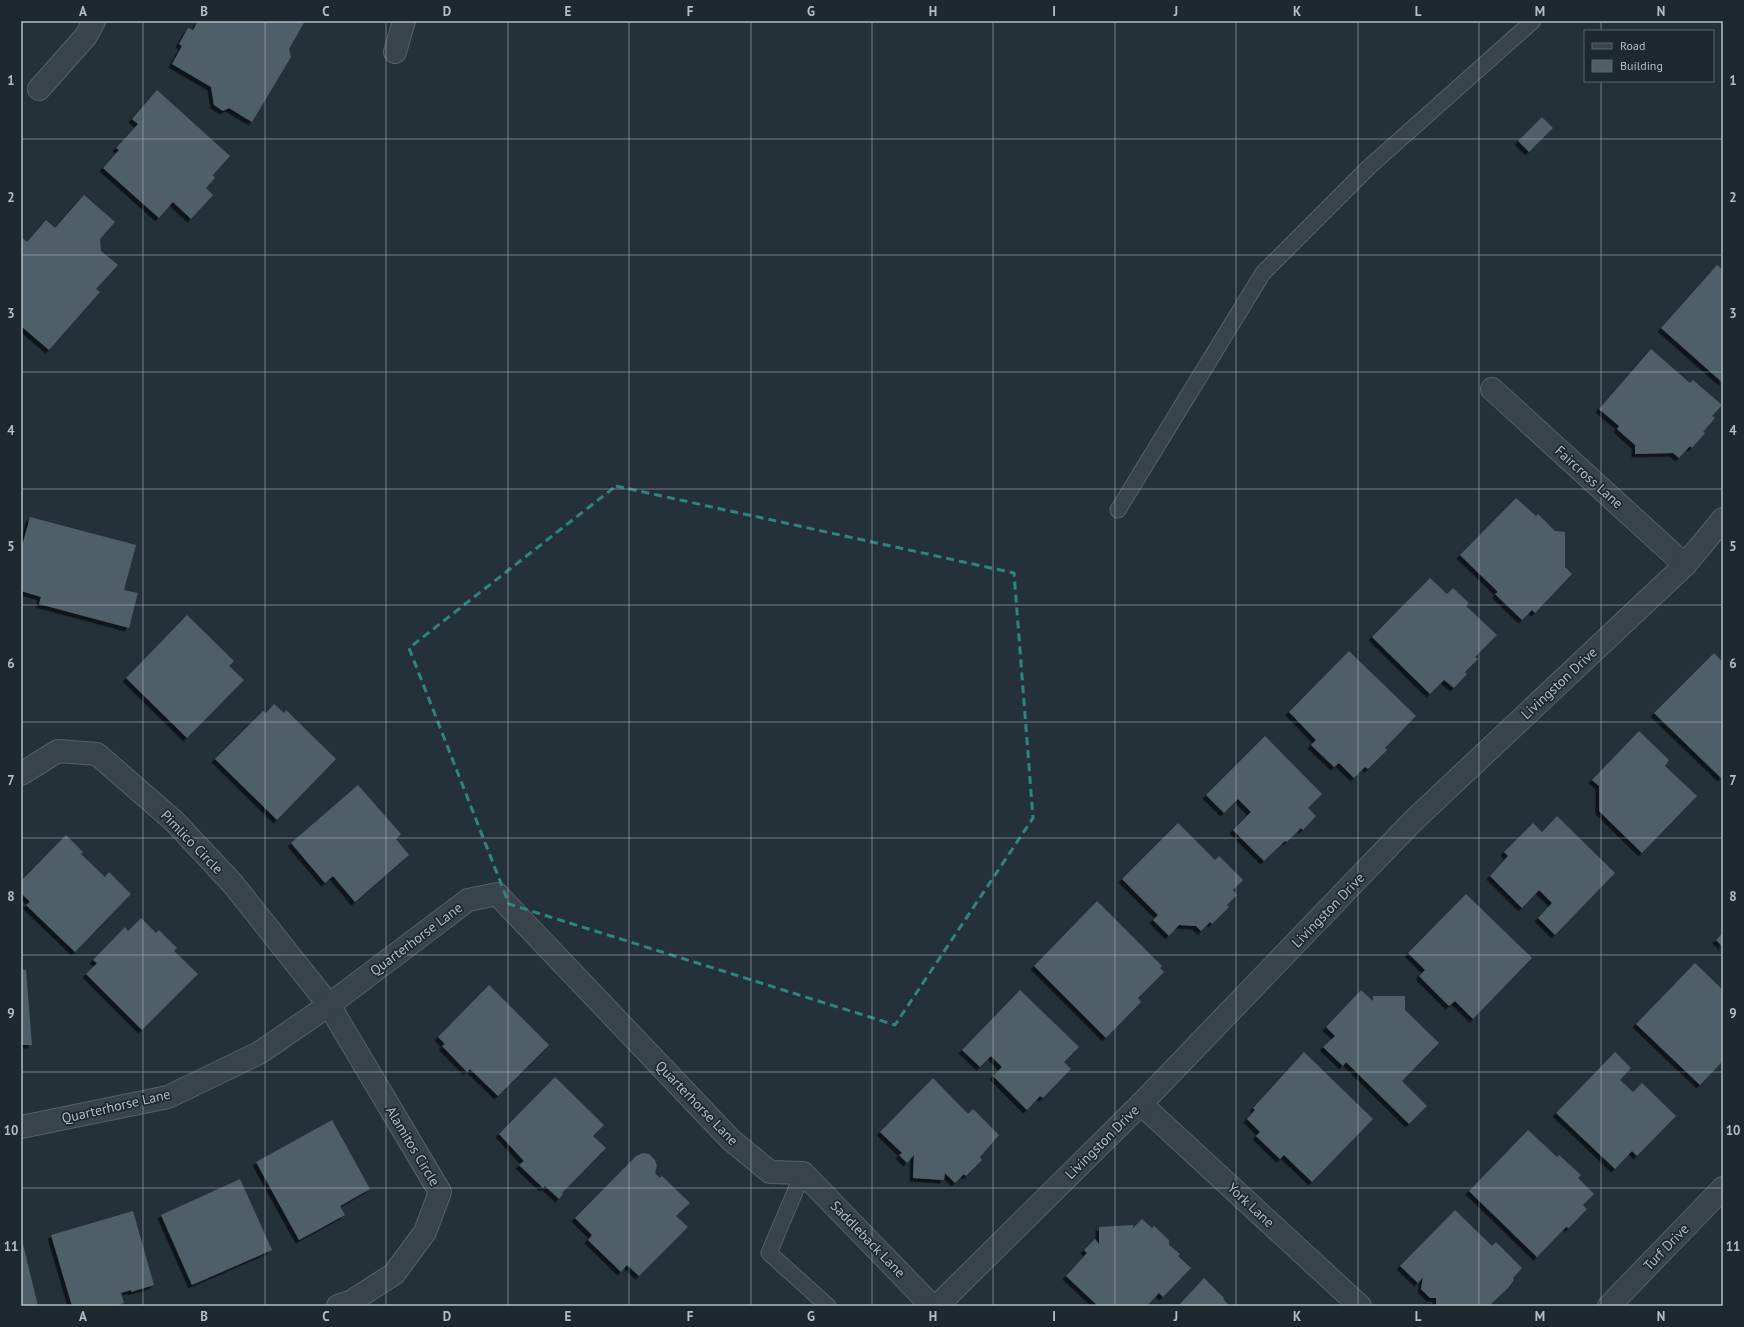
<svg xmlns="http://www.w3.org/2000/svg" width="1744" height="1327" viewBox="0 0 1744 1327" font-family="'PT Sans',sans-serif">
  <style>
    .building { fill: #505e68; filter: url(#shadow) }
    .lines { fill: none; stroke-linecap: round; stroke-linejoin: round }
    .lane-casing { stroke: #566168; stroke-width: 17 }
    .street-casing { stroke: #566168; stroke-width: 24 }
    .lane { stroke: #38434a; stroke-width: 15 }
    .street { stroke: #38434a; stroke-width: 22 }
    .marked { fill: none; stroke: #308480; stroke-width: 3; stroke-dasharray: 8 5; stroke-linejoin: round }
    .grid { fill: none; stroke: #b3bec6; stroke-width: 1; stroke-opacity: 0.55 }
    .labels { text-anchor: middle; dominant-baseline: central; stroke-width: 3.5; stroke-linejoin: round; paint-order: stroke }
    .street-label { font-size: 14px; fill: #b3bec6; stroke: #1d282f }
    .neatline { fill: none; stroke: #b3bec6; stroke-width: 1.5 }
    .grid-label { font-size: 13px; text-anchor: middle; font-weight: bold; fill: #b3bec6 }
  </style>
  <defs>
    <filter id="shadow"><feDropShadow dx="-3.5" dy="3.5" stdDeviation="0" flood-color="#0009"/></filter>
  </defs>
  <rect width="100%" height="100%" fill="#243139"/>
  <g class="building">
    <path d="M198,21H305L289,49L291,57L252,122L229,108L223,111L214,105L211,87L172,64L182,46L179,44L188,28L193,30Z"/>
    <path d="M157,90L230,156L213,175L215,178L206,188L213,195L191,219L173,202L159,218L103,168L119,150L116,148L138,124L132,119Z"/>
    <path d="M1542,117L1553,128L1529,152L1518,141Z"/>
    <path d="M84,195L115,222L100,239L101,251L118,265L96,289L100,292L49,350L21,326V237L27,242L46,220L55,228Z"/>
    <path d="M1717,265L1723,270V383L1661,328Z"/>
    <path d="M1651,349L1690,383L1693,380L1722,405L1712,416L1715,418L1703,432L1705,433L1692,448L1690,446L1679,458L1673,453L1635,454V445L1617,429L1619,426L1599,409Z"/>
    <path d="M1516,498L1536,516L1538,514L1555,531L1565,532V567L1572,574L1535,613L1532,610L1522,620L1495,594L1498,592L1460,555Z"/>
    <path d="M30,517L136,545L124,590L138,593L129,628L39,604L41,597L21,591V550Z"/>
    <path d="M1430,578L1447,594L1453,588L1469,603L1466,606L1497,635L1475,657L1478,659L1465,672L1467,674L1454,688L1444,680L1430,694L1372,637Z"/>
    <path d="M187,615L234,661L229,666L244,680L187,738L126,678Z"/>
    <path d="M1349,651L1416,716L1385,748L1387,750L1368,769L1365,767L1354,778L1339,763L1334,767L1311,745L1316,740L1289,712Z"/>
    <path d="M1714,653L1723,662V776L1721,778L1654,713Z"/>
    <path d="M274,704L284,713L286,710L336,759L277,820L215,759L263,711L266,713Z"/>
    <path d="M1639,731L1669,760L1665,766L1697,796L1642,853L1599,811V786L1592,780Z"/>
    <path d="M1265,736L1322,794L1308,808L1316,816L1303,830L1301,828L1287,842L1285,841L1264,861L1233,830L1251,812L1238,799L1224,813L1206,795Z"/>
    <path d="M358,785L401,834L396,839L409,855L355,902L333,876L325,883L291,843Z"/>
    <path d="M1557,816L1615,873L1555,935L1538,918L1552,903L1539,890L1522,908L1490,876L1508,856L1504,852L1533,823L1542,832Z"/>
    <path d="M1178,823L1215,860L1219,856L1243,880L1233,890L1237,895L1227,905L1229,907L1212,924L1210,922L1201,931L1196,926L1179,925L1169,936L1153,920L1158,915L1122,879Z"/>
    <path d="M66,835L83,852L81,854L105,877L109,872L131,894L75,952L26,905L30,902L21,893V881Z"/>
    <path d="M1466,894L1532,958L1473,1019L1455,1001L1449,1006L1419,976L1425,970L1408,953Z"/>
    <path d="M1097,901L1162,966L1160,968L1164,972L1138,998L1141,1002L1106,1038L1034,966Z"/>
    <path d="M141,918L156,933L159,930L177,948L174,951L198,974L142,1030L86,974L97,963L93,960L125,927L128,931Z"/>
    <path d="M1723,933V947L1716,940Z"/>
    <path d="M1695,963L1723,990V1061L1700,1085L1636,1024Z"/>
    <path d="M21,970H26L32,1045H21Z"/>
    <path d="M489,985L549,1045L498,1096L470,1069L467,1072L442,1046L445,1044L438,1037Z"/>
    <path d="M1020,990L1079,1047L1064,1062L1071,1069L1043,1098L1040,1096L1027,1110L993,1076L1002,1067L991,1056L980,1067L962,1050Z"/>
    <path d="M1361,990L1373,1001V996H1405V1010L1439,1043L1402,1081L1427,1106L1409,1124L1346,1062L1343,1066L1323,1047L1335,1036L1326,1027Z"/>
    <path d="M1304,1052L1373,1119L1312,1182L1284,1155L1280,1159L1256,1136L1260,1132L1247,1119L1255,1110L1253,1108Z"/>
    <path d="M1615,1052L1631,1068L1620,1080L1633,1092L1642,1083L1676,1116L1637,1156L1632,1151L1615,1169L1556,1113Z"/>
    <path d="M555,1077L604,1125L593,1136L606,1148L562,1193L563,1194L559,1199L545,1186L543,1188L519,1165L524,1161L499,1134Z"/>
    <path d="M933,1078L968,1114L973,1109L999,1135L980,1157L982,1160L966,1176L964,1174L955,1183L945,1173L944,1180L913,1178L914,1155L907,1163L899,1155L902,1153L880,1132Z"/>
    <path d="M332,1120L370,1189L340,1206L345,1215L299,1240L256,1162Z"/>
    <path d="M1528,1130L1557,1157L1559,1155L1581,1175L1578,1178L1594,1194L1583,1205L1587,1209L1569,1228L1566,1227L1537,1257L1469,1191Z"/>
    <path d="M643,1153L649,1154L655,1160L657,1166L655,1173L660,1178L662,1176L690,1203L676,1216L688,1227L639,1276L627,1265L621,1272L588,1240L592,1235L575,1218L636,1156Z"/>
    <path d="M240,1179L272,1250L192,1285L161,1215Z"/>
    <path d="M1455,1210L1492,1246L1496,1242L1522,1268L1513,1278L1514,1280L1508,1288L1489,1306H1436V1298H1430L1421,1289L1423,1277L1418,1283L1400,1266Z"/>
    <path d="M133,1211L154,1285L131,1292V1290L121,1293L124,1303L114,1306H72L51,1235Z"/>
    <path d="M1142,1219L1152,1228L1154,1226L1169,1240V1245L1180,1254L1178,1256L1191,1268L1163,1297L1159,1293L1147,1306H1098L1066,1276L1087,1253L1084,1250L1095,1239L1099,1244V1227L1133,1225V1228Z"/>
    <path d="M22,1240L38,1306H21Z"/>
    <path d="M1204,1278L1224,1298L1223,1299L1230,1306H1178Z"/>
  </g>
  <g class="lines">
    <g class="lane-casing">
      <g id="lane">
        <path d="M1118,510L1263,273L1369,167L1533,21"/>
        <path d="M803,1173L769,1253L828,1306"/>
      </g>
    </g>
    <g class="street-casing">
      <g id="street">
        <path d="M395,52L404,21"/>
        <path d="M39,89L86,36L94,21"/>
        <path d="M1492,389L1685,565"/>
        <path d="M21,774L58,751L97,754L175,822L233,884L329,1005L440,1192L425,1232L394,1274L352,1301L338,1306"/>
        <path d="M1141,1104L1360,1306"/>
        <path d="M21,1127L168,1097L259,1053L329,1005L468,900L497,894L731,1140L770,1172L803,1173L932,1306"/>
        <path d="M937,1306L1141,1104L1413,821L1685,565L1723,519"/>
        <path d="M1609,1306L1723,1188"/>
      </g>
    </g>
    <use href="#lane" class="lane"/>
    <use href="#street" class="street"/>
  </g>
  <path class="marked" d="M616,486L1014,573L1033,818L895,1025L509,904L409,648Z"/>
  <path class="grid" d="M143,21V1306M265,21V1306M386,21V1306M508,21V1306M629,21V1306M751,21V1306M872,21V1306M993,21V1306M1115,21V1306M1236,21V1306M1358,21V1306M1479,21V1306M1601,21V31M1601,81V1306M21,139H1723M21,255H1723M21,372H1723M21,489H1723M21,605H1723M21,722H1723M21,838H1723M21,955H1723M21,1072H1723M21,1188H1723"/>
  <g class="labels">
    <g class="street-label">
      <text transform="translate(1589 477) rotate(42)">Faircross Lane</text>
      <text transform="translate(1559 683) rotate(-43)">Livingston Drive</text>
      <text transform="translate(192 842) rotate(46)">Pimlico Circle</text>
      <text transform="translate(1328 910) rotate(-46)">Livingston Drive</text>
      <text transform="translate(416 939) rotate(-37)">Quarterhorse Lane</text>
      <text transform="translate(697 1103) rotate(46)">Quarterhorse Lane</text>
      <text transform="translate(116 1106) rotate(-13)">Quarterhorse Lane</text>
      <text transform="translate(1102 1142) rotate(-45)">Livingston Drive</text>
      <text transform="translate(413 1146) rotate(59)">Alamitos Circle</text>
      <text transform="translate(1251 1205) rotate(43)">York Lane</text>
      <text transform="translate(868 1239) rotate(46)">Saddleback Lane</text>
      <text transform="translate(1666 1247) rotate(-46)">Turf Drive</text>
    </g>
  </g>
  <rect width="1744" height="1327" fill="none" stroke="#1d282f" stroke-width="44"/>
  <rect x="1584" y="30" width="130" height="52" fill="#1d282f" stroke="#59646b"/>
  <rect x="1592" y="43" width="20" height="6" fill="#38434a" stroke="#59646b"/>
  <text x="1620" y="50" font-size="12" fill="#b3bec6">Road</text>
  <rect x="1592" y="60" width="20" height="12" fill="#505e68" stroke="#59646b"/>
  <text x="1620" y="70" font-size="12" fill="#b3bec6">Building</text>
  <rect x="22" y="22" width="1700" height="1283" class="neatline"/>
  <g class="grid-label">
    <text x="83" y="16">A</text>
    <text x="204" y="16">B</text>
    <text x="326" y="16">C</text>
    <text x="447" y="16">D</text>
    <text x="568" y="16">E</text>
    <text x="690" y="16">F</text>
    <text x="811" y="16">G</text>
    <text x="933" y="16">H</text>
    <text x="1054" y="16">I</text>
    <text x="1176" y="16">J</text>
    <text x="1297" y="16">K</text>
    <text x="1418" y="16">L</text>
    <text x="1540" y="16">M</text>
    <text x="1661" y="16">N</text>
    <text x="11" y="85">1</text>
    <text x="1733" y="85">1</text>
    <text x="11" y="202">2</text>
    <text x="1733" y="202">2</text>
    <text x="11" y="318">3</text>
    <text x="1733" y="318">3</text>
    <text x="11" y="435">4</text>
    <text x="1733" y="435">4</text>
    <text x="11" y="551">5</text>
    <text x="1733" y="551">5</text>
    <text x="11" y="668">6</text>
    <text x="1733" y="668">6</text>
    <text x="11" y="785">7</text>
    <text x="1733" y="785">7</text>
    <text x="11" y="901">8</text>
    <text x="1733" y="901">8</text>
    <text x="11" y="1018">9</text>
    <text x="1733" y="1018">9</text>
    <text x="11" y="1135">10</text>
    <text x="1733" y="1135">10</text>
    <text x="11" y="1251">11</text>
    <text x="1733" y="1251">11</text>
    <text x="83" y="1321">A</text>
    <text x="204" y="1321">B</text>
    <text x="326" y="1321">C</text>
    <text x="447" y="1321">D</text>
    <text x="568" y="1321">E</text>
    <text x="690" y="1321">F</text>
    <text x="811" y="1321">G</text>
    <text x="933" y="1321">H</text>
    <text x="1054" y="1321">I</text>
    <text x="1176" y="1321">J</text>
    <text x="1297" y="1321">K</text>
    <text x="1418" y="1321">L</text>
    <text x="1540" y="1321">M</text>
    <text x="1661" y="1321">N</text>
  </g>
</svg>
